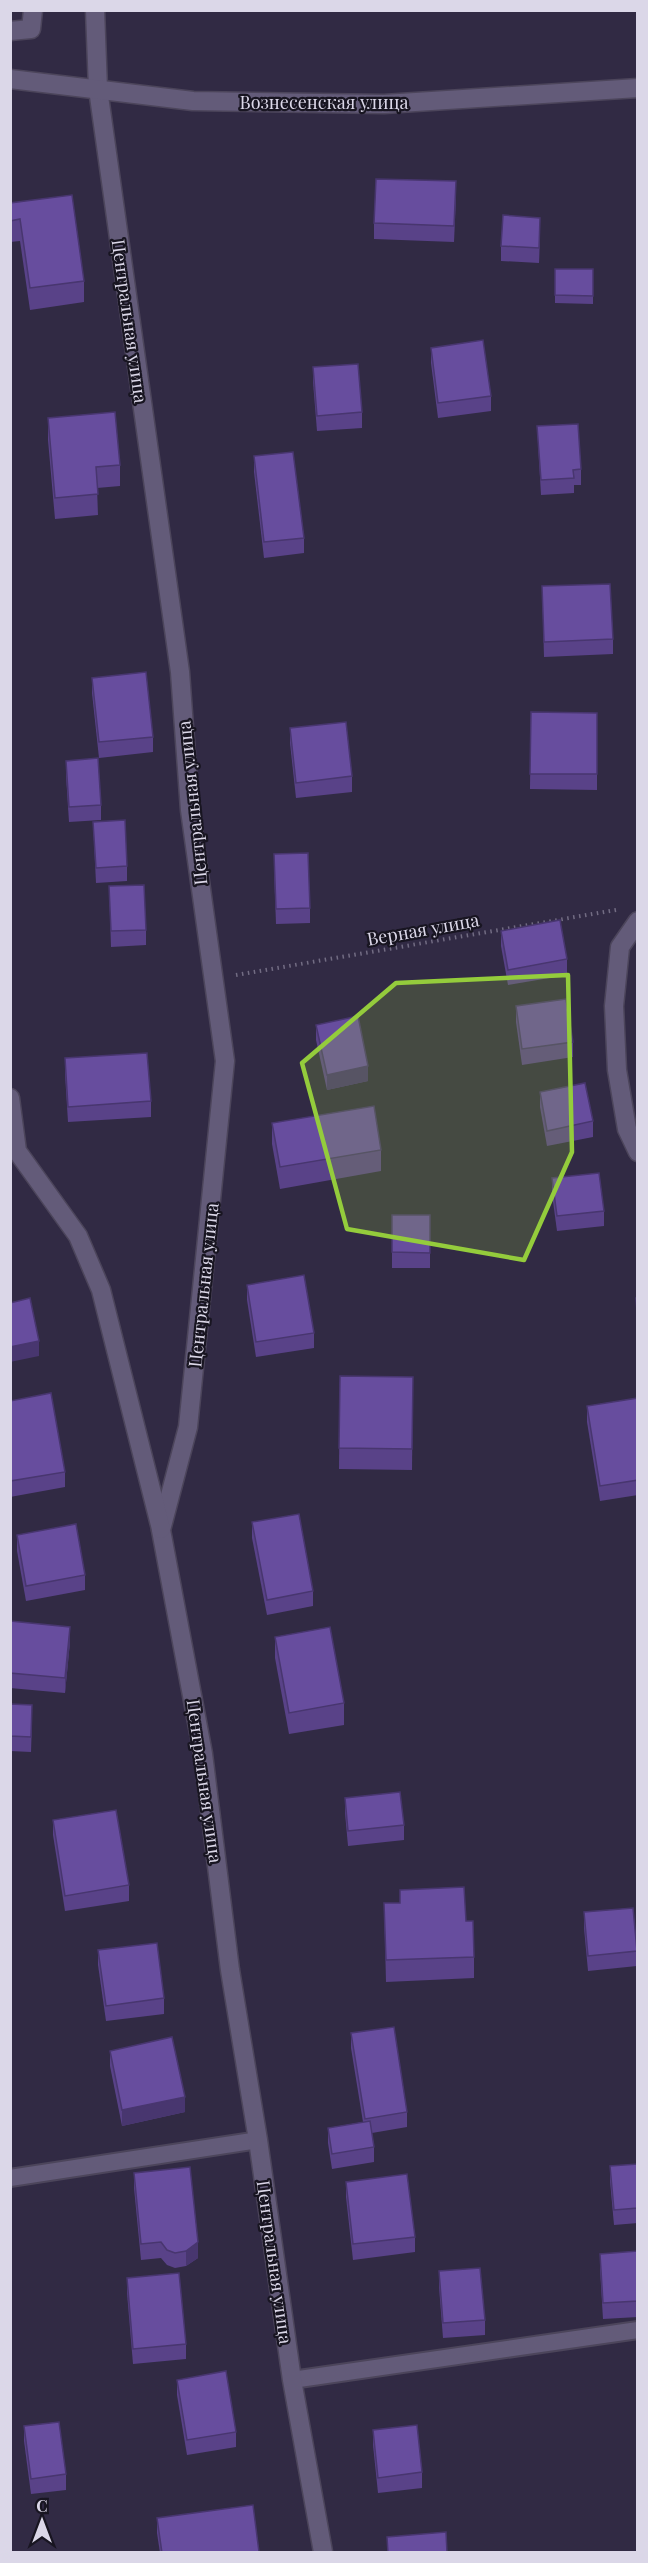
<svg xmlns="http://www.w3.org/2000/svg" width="648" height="2563" viewBox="0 0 648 2563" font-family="'Playfair Display',serif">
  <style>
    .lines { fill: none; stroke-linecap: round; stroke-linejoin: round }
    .lane-casing { stroke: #4c455b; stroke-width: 20 }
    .street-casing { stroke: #4c455b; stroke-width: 21 }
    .path { stroke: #726c83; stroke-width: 4; stroke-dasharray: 1.5 4.5; stroke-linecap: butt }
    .lane { stroke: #635b79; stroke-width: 16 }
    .street { stroke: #635b79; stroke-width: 18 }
    .wall { fill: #594288 }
    .shaded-wall { fill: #48366f }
    .building { fill: #674d9e; stroke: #48366f; stroke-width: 1.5 }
    .marked { fill: #94cc3c; fill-opacity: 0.2; stroke: #94cc3c; stroke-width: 4.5; stroke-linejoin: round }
    .labels { text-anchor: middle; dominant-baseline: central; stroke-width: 4.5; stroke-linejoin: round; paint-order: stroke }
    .street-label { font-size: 18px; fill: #dbd7e8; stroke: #181521 }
  </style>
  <rect width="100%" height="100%" fill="#312a44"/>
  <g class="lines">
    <g class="lane-casing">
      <g id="lane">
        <path d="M10,2178L258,2140"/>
        <path d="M292,2380L638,2330"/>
      </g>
    </g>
    <g class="street-casing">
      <g id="street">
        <path d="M95,10L98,89L180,672L190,810L225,1061L188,1427L161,1530L203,1754L230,1970L258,2140L292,2380L323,2552"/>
        <path d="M10,31L31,29L33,10"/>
        <path d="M10,79L193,101L384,104L638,88"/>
        <path d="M638,921L620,947L614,1006L617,1070L627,1129L638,1152"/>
        <path d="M10,1098L17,1151L78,1236L101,1290L161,1529"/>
      </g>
    </g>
    <path class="path" d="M236,975L616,910"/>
    <use href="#lane" class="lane"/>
    <use href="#street" class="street"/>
  </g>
  <g class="wall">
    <path d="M456,197L454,242L374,239V223Z"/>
    <path d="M10,203L84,281V302L30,310L20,241L10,242Z"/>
    <path d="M540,233L539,263L501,261V246Z"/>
    <path d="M555,269H593V304L555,303Z"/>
    <path d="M431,348L491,396V411L438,418L431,363Z"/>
    <path d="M313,367L362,412V428L317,431L313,382Z"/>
    <path d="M48,418L120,465V486L97,488L98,515L55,519L48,440Z"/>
    <path d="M537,426L581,469V485H574V493L541,495Z"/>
    <path d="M254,456L304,538V553L264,558L254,472Z"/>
    <path d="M542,586L613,639V654L544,657Z"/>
    <path d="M92,678L153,737V752L99,758L92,693Z"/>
    <path d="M531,712L597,713V790L530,789Z"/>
    <path d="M290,728L352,776V792L296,798L290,743Z"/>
    <path d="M66,761L101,805V820L69,822L66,776Z"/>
    <path d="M93,822L127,866V881L96,883Z"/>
    <path d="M274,869L310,908V923L276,924Z"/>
    <path d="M109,886L146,930V945L111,947Z"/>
    <path d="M501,931L567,959V975L508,985L501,946Z"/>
    <path d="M516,1006L573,1042V1057L522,1065L516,1022Z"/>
    <path d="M316,1025L368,1081L327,1090L316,1040Z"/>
    <path d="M65,1058L151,1101V1117L68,1122L65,1074Z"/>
    <path d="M540,1092L593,1121V1137L547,1146L540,1107Z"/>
    <path d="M272,1123L381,1150V1171L280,1189L272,1144Z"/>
    <path d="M552,1178L604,1211V1226L557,1231L552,1194Z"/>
    <rect x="392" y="1215" width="38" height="53"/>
    <path d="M247,1285L314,1333V1348L256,1357L247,1300Z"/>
    <path d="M340,1376L413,1377L412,1470L339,1469Z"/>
    <path d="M638,1398V1495L600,1501L587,1422V1406Z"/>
    <path d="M10,1401L65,1472V1487L10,1497Z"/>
    <path d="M252,1522L313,1591V1606L267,1615L252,1538Z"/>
    <path d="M17,1535L85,1575V1590L26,1601L17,1551Z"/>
    <path d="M10,1621L70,1642L65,1693L10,1688Z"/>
    <path d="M275,1637L344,1703V1725L289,1734L275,1658Z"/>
    <path d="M10,1704L32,1720L31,1752L10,1751Z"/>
    <path d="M345,1798L404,1825V1840L348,1846L345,1813Z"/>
    <path d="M53,1820L129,1885V1901L65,1911L53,1835Z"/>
    <path d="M384,1903H400L466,1921L474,1957V1978L386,1982Z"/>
    <path d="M584,1912L637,1951V1966L588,1971L584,1928Z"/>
    <path d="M98,1950L164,1998V2014L106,2021L98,1965Z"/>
    <path d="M351,2033L407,2112V2127L372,2133L374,2147V2162L332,2169L328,2143V2128L363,2122L351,2048Z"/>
    <path d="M110,2051L185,2112L122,2126L110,2066Z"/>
    <path d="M638,2164V2223L614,2225L610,2181V2166Z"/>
    <path d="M134,2173L198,2258L186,2266L175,2268L167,2265L161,2258L141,2260L134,2188Z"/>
    <path d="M346,2182L415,2237V2252L353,2260L346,2197Z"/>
    <path d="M638,2251V2317L603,2319L600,2269V2254Z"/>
    <path d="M439,2271L485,2320V2335L443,2338L439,2287Z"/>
    <path d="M127,2278L186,2344V2359L133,2364L127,2293Z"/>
    <path d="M177,2380L236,2432V2447L187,2455L177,2395Z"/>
    <path d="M24,2426L66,2474V2490L31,2494L24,2441Z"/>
    <path d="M373,2430L422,2472V2488L378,2493L373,2445Z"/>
    <path d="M253,2505L259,2553H160L157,2533V2518Z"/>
  </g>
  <g class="shaded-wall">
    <path d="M540,218V233L539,263V248Z"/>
    <path d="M368,1066V1081L327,1090V1075Z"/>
    <path d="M39,1341V1356L10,1362V1347Z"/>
    <path d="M70,1627V1642L65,1693V1678Z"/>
    <path d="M185,2097V2112L122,2126V2110Z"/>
    <path d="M198,2242V2258L186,2266V2251Z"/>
  </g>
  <g class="building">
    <path d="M376,179L456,181L454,226L374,223Z"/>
    <path d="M72,195L84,281L30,288L20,219L10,221V203Z"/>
    <path d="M503,215L540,218L539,248L501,246Z"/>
    <path d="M555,269H593V296L555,295Z"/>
    <path d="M483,340L491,396L438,403L431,348Z"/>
    <path d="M358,364L362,412L317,416L313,367Z"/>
    <path d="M115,412L120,465L96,467L98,494L55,498L48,418Z"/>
    <path d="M578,424L581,469L573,470L574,478L541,480L537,426Z"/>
    <path d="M293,452L304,538L264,542L254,456Z"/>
    <path d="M610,584L613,639L544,642L542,586Z"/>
    <path d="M146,672L153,737L99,742L92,678Z"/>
    <path d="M531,712L597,713V774H530Z"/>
    <path d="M346,722L352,776L296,783L290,728Z"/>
    <path d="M98,758L101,805L69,807L66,761Z"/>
    <path d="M125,820L127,866L96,868L93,822Z"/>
    <path d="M308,853L310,908L276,909L274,854Z"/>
    <path d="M144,885L146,930L111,931L109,886Z"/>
    <path d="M560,920L567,959L508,970L501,931Z"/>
    <path d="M566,999L573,1042L522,1049L516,1006Z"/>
    <path d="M358,1016L368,1066L327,1075L316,1025Z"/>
    <path d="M147,1053L151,1101L68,1107L65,1058Z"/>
    <path d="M585,1083L593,1121L547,1131L540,1092Z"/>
    <path d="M374,1106L381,1150L280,1167L272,1123Z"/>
    <path d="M599,1173L604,1211L557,1216L552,1178Z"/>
    <path d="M392,1215H430V1253L392,1252Z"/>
    <path d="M304,1275L314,1333L256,1342L247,1285Z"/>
    <path d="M638,1297V1325L636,1298Z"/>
    <path d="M30,1298L39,1341L10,1347V1303Z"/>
    <path d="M340,1376L413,1377L412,1449L339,1448Z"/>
    <path d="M51,1393L65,1472L10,1481V1401Z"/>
    <path d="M638,1398V1480L600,1486L587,1406Z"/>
    <path d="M299,1514L313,1591L267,1600L252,1522Z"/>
    <path d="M76,1524L85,1575L26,1586L17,1535Z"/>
    <path d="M10,1621L70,1627L65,1678L10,1673Z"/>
    <path d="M330,1627L344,1703L289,1713L275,1637Z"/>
    <path d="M10,1704L32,1705L31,1737L10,1736Z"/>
    <path d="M400,1792L404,1825L348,1831L345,1798Z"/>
    <path d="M116,1810L129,1885L65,1896L53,1820Z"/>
    <path d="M464,1887L466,1921H473L474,1957L386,1960L384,1903H400V1890Z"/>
    <path d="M633,1908L637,1951L588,1956L584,1912Z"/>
    <path d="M157,1943L164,1998L106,2006L98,1950Z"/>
    <path d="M394,2027L407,2112L365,2119L351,2033Z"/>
    <path d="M172,2037L185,2097L122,2110L110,2051Z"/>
    <path d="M370,2121L374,2147L332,2154L328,2128Z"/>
    <path d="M638,2164V2208L614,2210L610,2166Z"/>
    <path d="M190,2167L198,2242L186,2251L175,2253L167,2250L161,2242L141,2244L134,2173Z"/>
    <path d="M407,2174L415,2237L353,2244L346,2182Z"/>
    <path d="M638,2251V2301L603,2303L600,2254Z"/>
    <path d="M480,2268L485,2320L443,2323L439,2271Z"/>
    <path d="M179,2273L186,2344L133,2349L127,2278Z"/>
    <path d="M226,2371L236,2432L187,2440L177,2380Z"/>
    <path d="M59,2422L66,2474L31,2479L24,2426Z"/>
    <path d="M417,2425L422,2472L378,2478L373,2430Z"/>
    <path d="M253,2505L259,2552L253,2553H162L157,2518Z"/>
    <path d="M446,2532L447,2553H388L387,2537Z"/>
  </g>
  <path class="marked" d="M568,975L572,1152L524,1260L347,1229L302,1063L396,983Z"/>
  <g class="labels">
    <g class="street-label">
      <text x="324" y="102">Вознесенская улица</text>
      <text transform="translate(130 321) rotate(82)">Центральная улица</text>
      <text transform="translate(192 803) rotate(-96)">Центральная улица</text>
      <text transform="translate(423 929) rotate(-10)">Верная улица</text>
      <text transform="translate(203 1285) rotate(-84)">Центральная улица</text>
      <text transform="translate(205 1781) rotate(82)">Центральная улица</text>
      <text transform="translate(275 2262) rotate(82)">Центральная улица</text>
    </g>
  </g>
  <rect width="648" height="2563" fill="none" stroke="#dbd7e8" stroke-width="24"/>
  <g transform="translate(42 2521)" stroke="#181521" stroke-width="4.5" paint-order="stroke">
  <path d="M0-4.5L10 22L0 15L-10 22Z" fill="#dbd7e8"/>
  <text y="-9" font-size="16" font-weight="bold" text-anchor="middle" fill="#dbd7e8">С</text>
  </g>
</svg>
